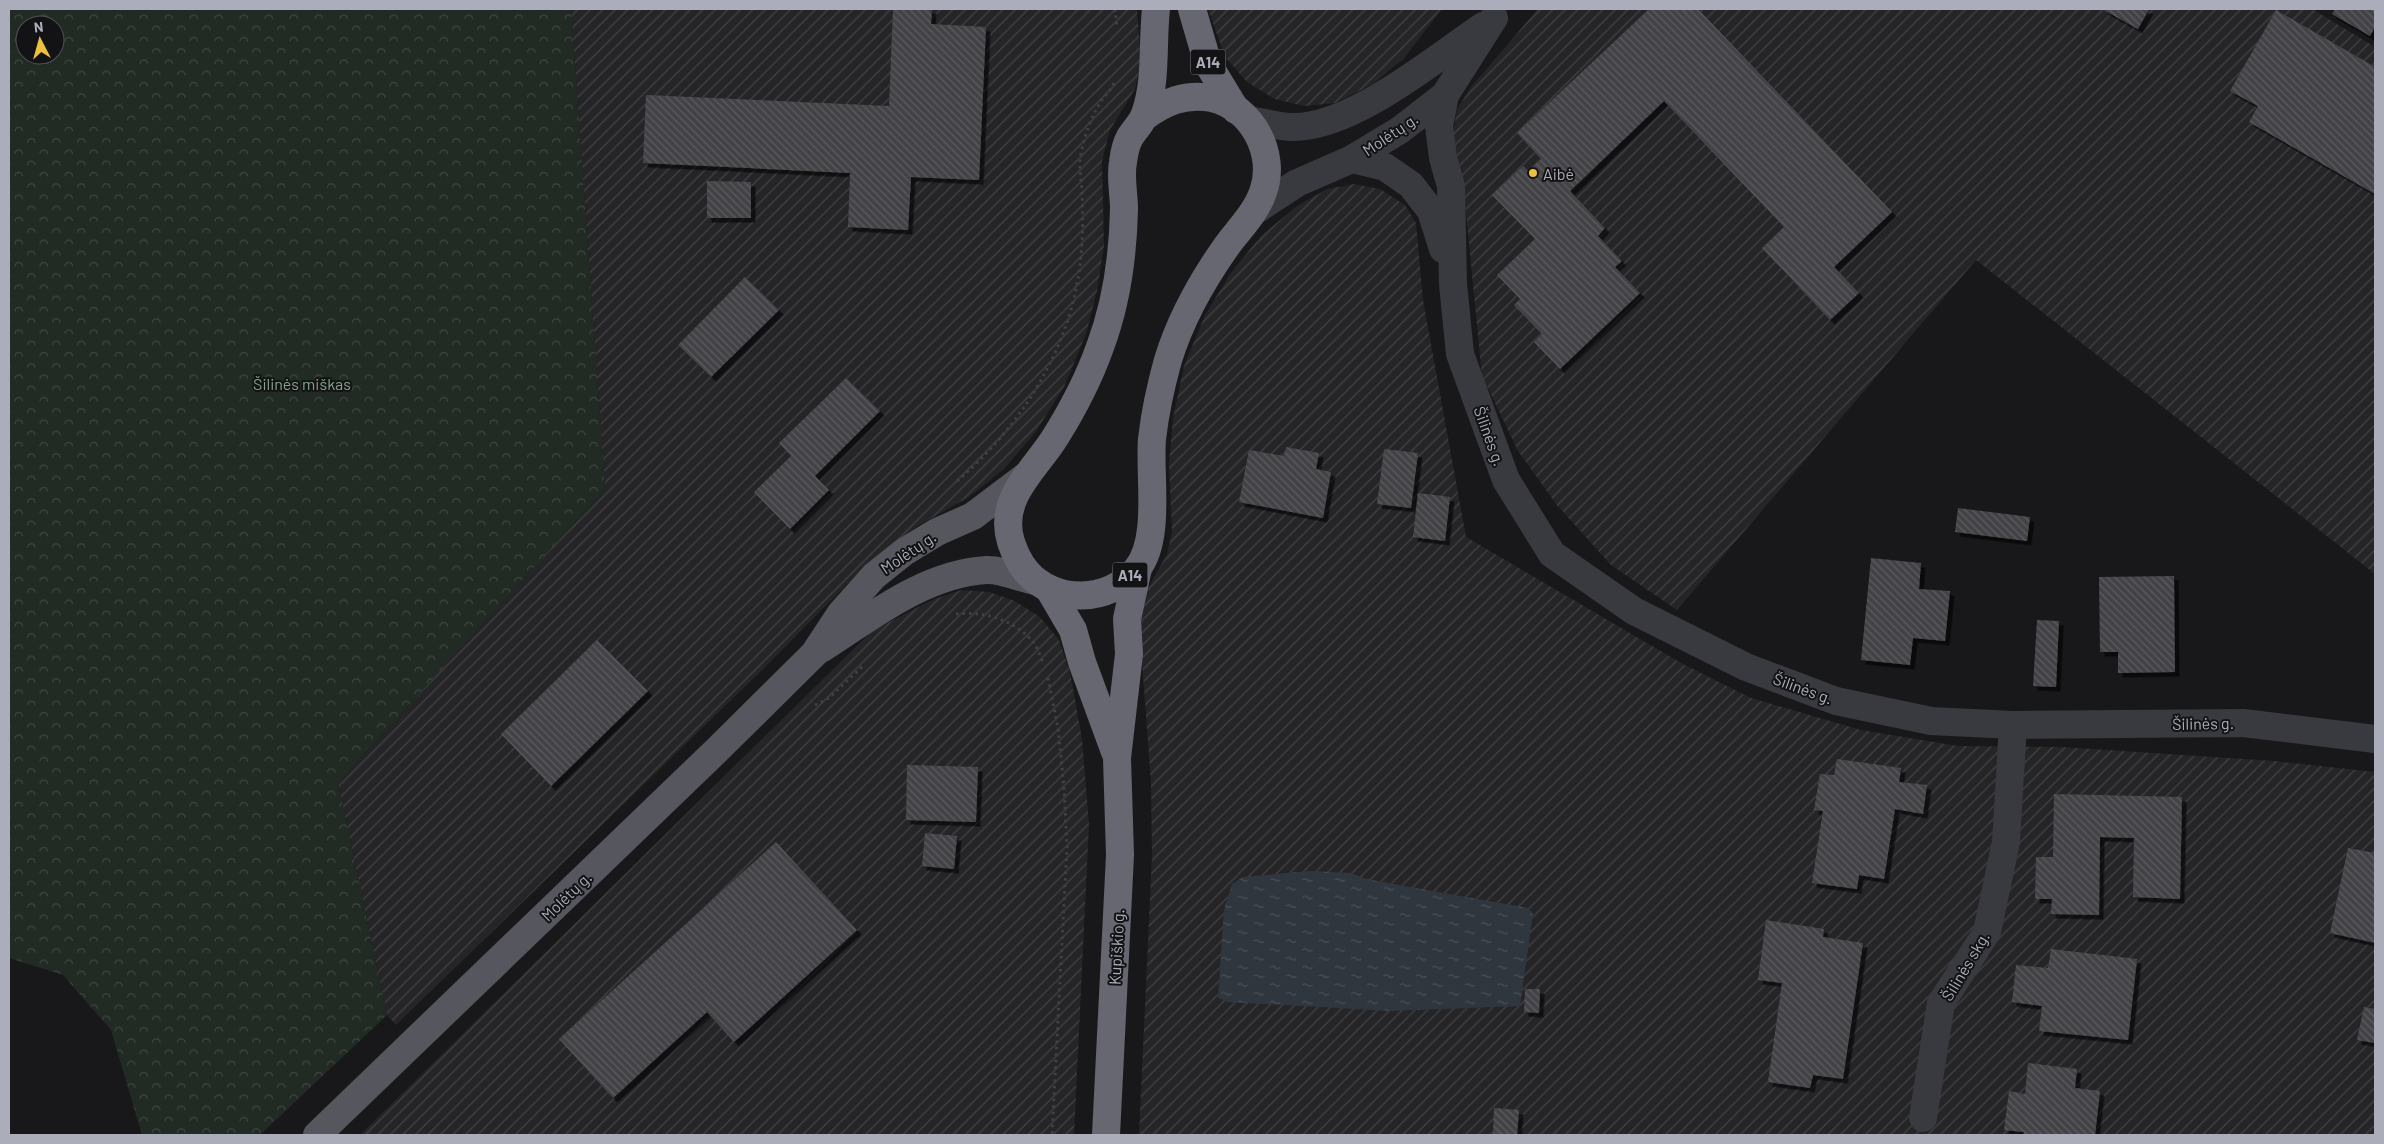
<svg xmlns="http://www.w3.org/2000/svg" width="2384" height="1144" viewBox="0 0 2384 1144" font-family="Barlow,sans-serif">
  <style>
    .industrial { fill: url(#industrial-furrows) }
    .forest { fill: url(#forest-crowns); fill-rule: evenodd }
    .water { fill: url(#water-ripples) }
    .building { fill: url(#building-back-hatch); filter: url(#shadow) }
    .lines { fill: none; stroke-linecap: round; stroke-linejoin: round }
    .path { stroke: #3f4146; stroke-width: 3; stroke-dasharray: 2.5 4; stroke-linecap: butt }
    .minor { stroke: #393a3f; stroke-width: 28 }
    .major { stroke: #56575e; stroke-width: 28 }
    .highway { stroke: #666770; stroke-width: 28 }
    .poi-dot { fill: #ebc13f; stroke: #131315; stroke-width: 2 }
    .labels { text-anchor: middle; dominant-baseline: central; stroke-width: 4; stroke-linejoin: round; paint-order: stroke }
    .shield { fill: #131315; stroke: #7d8088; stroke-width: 1 }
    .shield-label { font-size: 15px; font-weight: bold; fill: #abaeba }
    .street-label { font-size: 16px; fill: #abaeba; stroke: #131315 }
    .poi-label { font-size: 16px; fill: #abaeba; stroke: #131315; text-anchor: start }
    .park-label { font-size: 16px; fill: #83a488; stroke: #131315 }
  </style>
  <defs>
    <pattern id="industrial-furrows" width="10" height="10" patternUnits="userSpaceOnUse" patternTransform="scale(1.25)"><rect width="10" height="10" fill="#252427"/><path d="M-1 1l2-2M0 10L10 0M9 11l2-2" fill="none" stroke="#424144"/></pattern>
    <pattern id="forest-crowns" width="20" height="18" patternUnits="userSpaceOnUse" patternTransform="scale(1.25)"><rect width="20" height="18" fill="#222a24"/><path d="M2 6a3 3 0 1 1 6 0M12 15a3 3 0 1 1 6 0" fill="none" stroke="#3f4642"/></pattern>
    <pattern id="water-ripples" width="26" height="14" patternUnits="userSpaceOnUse" patternTransform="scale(1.25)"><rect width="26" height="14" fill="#2f363e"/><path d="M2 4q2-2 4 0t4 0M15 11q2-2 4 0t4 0" fill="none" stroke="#4a5158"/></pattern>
    <pattern id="building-back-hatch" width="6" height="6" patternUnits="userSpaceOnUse" patternTransform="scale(1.25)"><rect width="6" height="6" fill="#434347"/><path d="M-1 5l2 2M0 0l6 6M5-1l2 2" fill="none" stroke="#5b5c5f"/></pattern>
    <filter id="shadow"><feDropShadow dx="4.5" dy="4.5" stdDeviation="0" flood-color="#0009"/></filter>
  </defs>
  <rect width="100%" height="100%" fill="#18181a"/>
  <g class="industrial">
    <path d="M571,9H1137L1141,64L1135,89L1110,130L1102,161L1104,246L1097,291L1086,334L1064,387L1035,433L1004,469L969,497L916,527L869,562L765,667L396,1025L387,1015L338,783L605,489Z"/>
    <path d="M1208,9H1442L1404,58L1373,84L1335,103L1304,106L1275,99L1247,82L1225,57Z"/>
    <path d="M1538,9H2312L2375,47V574L1976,260L1677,610L1611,565L1556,504L1518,451L1482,376L1463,182L1457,165L1453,134L1457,109L1471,87Z"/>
    <path d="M1354,184L1380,189L1405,205L1416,223L1423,300L1466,537L1681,663L1751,698L1861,730L1958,746L2062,747L2274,761L2375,772V1135H1139L1152,856L1151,783L1139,621L1143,597L1167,554L1172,532L1169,464L1173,418L1184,366L1205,315L1230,274L1261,236L1297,206L1327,189Z"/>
    <path d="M961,590L989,592L1015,601L1040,617L1059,640L1070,672L1082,739L1089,824L1074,1135H360L872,631L932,600Z"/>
  </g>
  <path class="forest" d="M9,9H571L605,489L338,783L387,1015L260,1135H142L111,1030L63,975L9,958ZM25,25H55V55H25Z"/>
  <path class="water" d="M1310,871L1351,873L1366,879L1528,908L1533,914L1520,1006L1391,1011L1228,1002L1218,998L1224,909L1232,884L1243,877Z"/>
  <g class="building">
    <path d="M893,9H932L931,24L986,27L979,180L911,177L908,230L848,227L850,173L643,163L646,95L889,106Z"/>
    <path d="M1649,9H1698L1892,212L1834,267L1859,293L1830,320L1762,248L1784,227L1664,101L1570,191L1605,228L1598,236L1622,261L1615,267L1640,293L1560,369L1534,342L1542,334L1514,305L1520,299L1497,275L1535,239L1492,195L1523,166L1528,171L1541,159L1517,133Z"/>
    <path d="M2102,9H2149L2138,29Z"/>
    <path d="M2335,9H2375V27L2370,36L2332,14Z"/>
    <path d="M2276,10L2375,67V194L2249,122L2258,106L2230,91Z"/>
    <path d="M707,181L751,182V218H707Z"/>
    <path d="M745,277L779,310L711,377L678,345Z"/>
    <path d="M846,378L880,411L815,476L829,490L790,529L754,492L791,456L779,443Z"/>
    <path d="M1286,447L1319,453L1316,469L1331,472L1323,518L1239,502L1249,450L1284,456Z"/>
    <path d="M1384,449L1418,453L1411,508L1377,504Z"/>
    <path d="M1418,493L1450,497L1445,541L1413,537Z"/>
    <path d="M1958,508L2030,517L2027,541L1955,532Z"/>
    <path d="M1871,558L1921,563L1919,589L1950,591L1945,641L1913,638L1910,665L1861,660Z"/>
    <path d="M2174,576L2175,672L2118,673V652H2100L2099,577Z"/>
    <path d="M2037,620L2059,621L2056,687L2033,686Z"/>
    <path d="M597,640L648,691L551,786L501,734Z"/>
    <path d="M1837,759L1901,768L1899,782L1927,785L1923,814L1895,809L1884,879L1859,875L1857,889L1812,883L1823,811L1814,810L1820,774L1834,775Z"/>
    <path d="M907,765L978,767L976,822L906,820Z"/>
    <path d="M2054,794L2182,797L2180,899L2133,897L2134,838L2100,837L2099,915L2051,914L2052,899H2035L2036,857H2053Z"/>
    <path d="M925,833L957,836L954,869L922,866Z"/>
    <path d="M776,842L857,930L734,1042L707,1012L613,1098L559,1039Z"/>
    <path d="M2348,848L2375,853V943L2330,933Z"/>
    <path d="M1766,920L1824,929L1823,937L1863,943L1843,1079L1813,1075L1810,1088L1768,1082L1782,983L1758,980Z"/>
    <path d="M2051,949L2137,959L2128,1040L2039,1031L2042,1006L2012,1002L2016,965L2048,968Z"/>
    <path d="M1525,989H1540L1539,1013L1524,1012Z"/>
    <path d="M2364,1007L2375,1009V1043L2357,1040Z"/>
    <path d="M2028,1063L2077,1069L2075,1088L2100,1091L2095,1135H2023L2024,1132L2004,1130L2009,1091L2025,1094Z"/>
    <path d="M1494,1108L1519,1110L1517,1135H1493Z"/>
  </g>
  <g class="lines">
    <g class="path">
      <path d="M1115,9L1117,28"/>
      <path d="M957,481C1023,425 1074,343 1081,255C1083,235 1083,214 1082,194C1082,183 1079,171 1080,160C1083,140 1089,121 1100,103C1104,96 1112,90 1114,82"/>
      <path d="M956,614C985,611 1015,620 1034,643C1038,649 1041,658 1044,665"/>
      <path d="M1048,678L1058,728L1064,787L1067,847L1052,1135"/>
      <path d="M815,705L829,698L864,665"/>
    </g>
    <g class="minor">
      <path d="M1445,95L1439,126L1443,158L1451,186L1453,284L1460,354L1506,480L1552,554L1634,611L1746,667L1836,701L1931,721L2013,725L2243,723L2375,739"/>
      <path d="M1249,120C1262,122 1276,126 1290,127C1350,130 1434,59 1483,26"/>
      <path d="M1352,159L1385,167L1411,185L1431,211L1443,249"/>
      <path d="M1253,212L1297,183L1352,159L1400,130L1445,95L1494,18"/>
      <path d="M1923,1118L1941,1003L1987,932L2006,842L2013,725"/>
    </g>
    <g class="major">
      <path d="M821,649C871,617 924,574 986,570C1001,569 1020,578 1035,581"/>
      <path d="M317,1135L717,750L814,654L841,613L874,576L904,552L937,532L973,516L1026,476"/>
    </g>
    <g class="highway">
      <path d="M1192,9L1208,64L1236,110"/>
      <path d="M1144,117C1165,102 1185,93 1212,98C1252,107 1277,154 1263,192C1256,213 1238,230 1226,247C1202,281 1180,321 1168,360C1161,385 1155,413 1152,439C1149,477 1161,539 1137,569C1109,604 1054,604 1026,571C1018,561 1015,553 1011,542C997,498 1036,469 1056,436C1074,407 1089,378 1100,347C1117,302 1123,256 1124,209C1124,194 1120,177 1123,162C1124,154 1126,144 1130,137C1135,129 1142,123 1145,114C1157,80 1152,44 1156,9"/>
      <path d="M1049,589L1073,630L1082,662L1115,752"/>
      <path d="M1106,1135L1120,855L1117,758L1129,654L1127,619L1138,568"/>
    </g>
  </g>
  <circle class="poi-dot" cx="1533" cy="173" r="5"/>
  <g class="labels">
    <g class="shield">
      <rect x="1190.5" y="49.5" width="35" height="25" rx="4"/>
      <rect x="1112.5" y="562.5" width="35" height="25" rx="4"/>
    </g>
    <g class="shield-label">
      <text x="1208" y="62">A14</text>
      <text x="1130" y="575">A14</text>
    </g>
    <g class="street-label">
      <text transform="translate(1390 134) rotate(-34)">Molėtų g.</text>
      <text transform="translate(1490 436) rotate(70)">Šilinės g.</text>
      <text transform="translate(908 552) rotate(-34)">Molėtų g.</text>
      <text transform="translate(1803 688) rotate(20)">Šilinės g.</text>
      <text transform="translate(2203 723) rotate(-1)">Šilinės g.</text>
      <text transform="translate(566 896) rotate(-44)">Molėtų g.</text>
      <text transform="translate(1116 947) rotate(-87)">Kupiškio g.</text>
      <text transform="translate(1965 966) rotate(-59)">Šilinės skg.</text>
    </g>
    <g class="poi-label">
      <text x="1543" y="173">Aibė</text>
    </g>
    <g class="park-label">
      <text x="302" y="383">Šilinės miškas</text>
    </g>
  </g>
  <rect width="2384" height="1144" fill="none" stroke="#abaeba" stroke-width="20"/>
  <g transform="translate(40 40) rotate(354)"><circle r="24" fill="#131315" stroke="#505157"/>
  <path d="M0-4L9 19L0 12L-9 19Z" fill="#ebc13f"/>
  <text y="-8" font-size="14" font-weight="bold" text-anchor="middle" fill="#abaeba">N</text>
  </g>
</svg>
